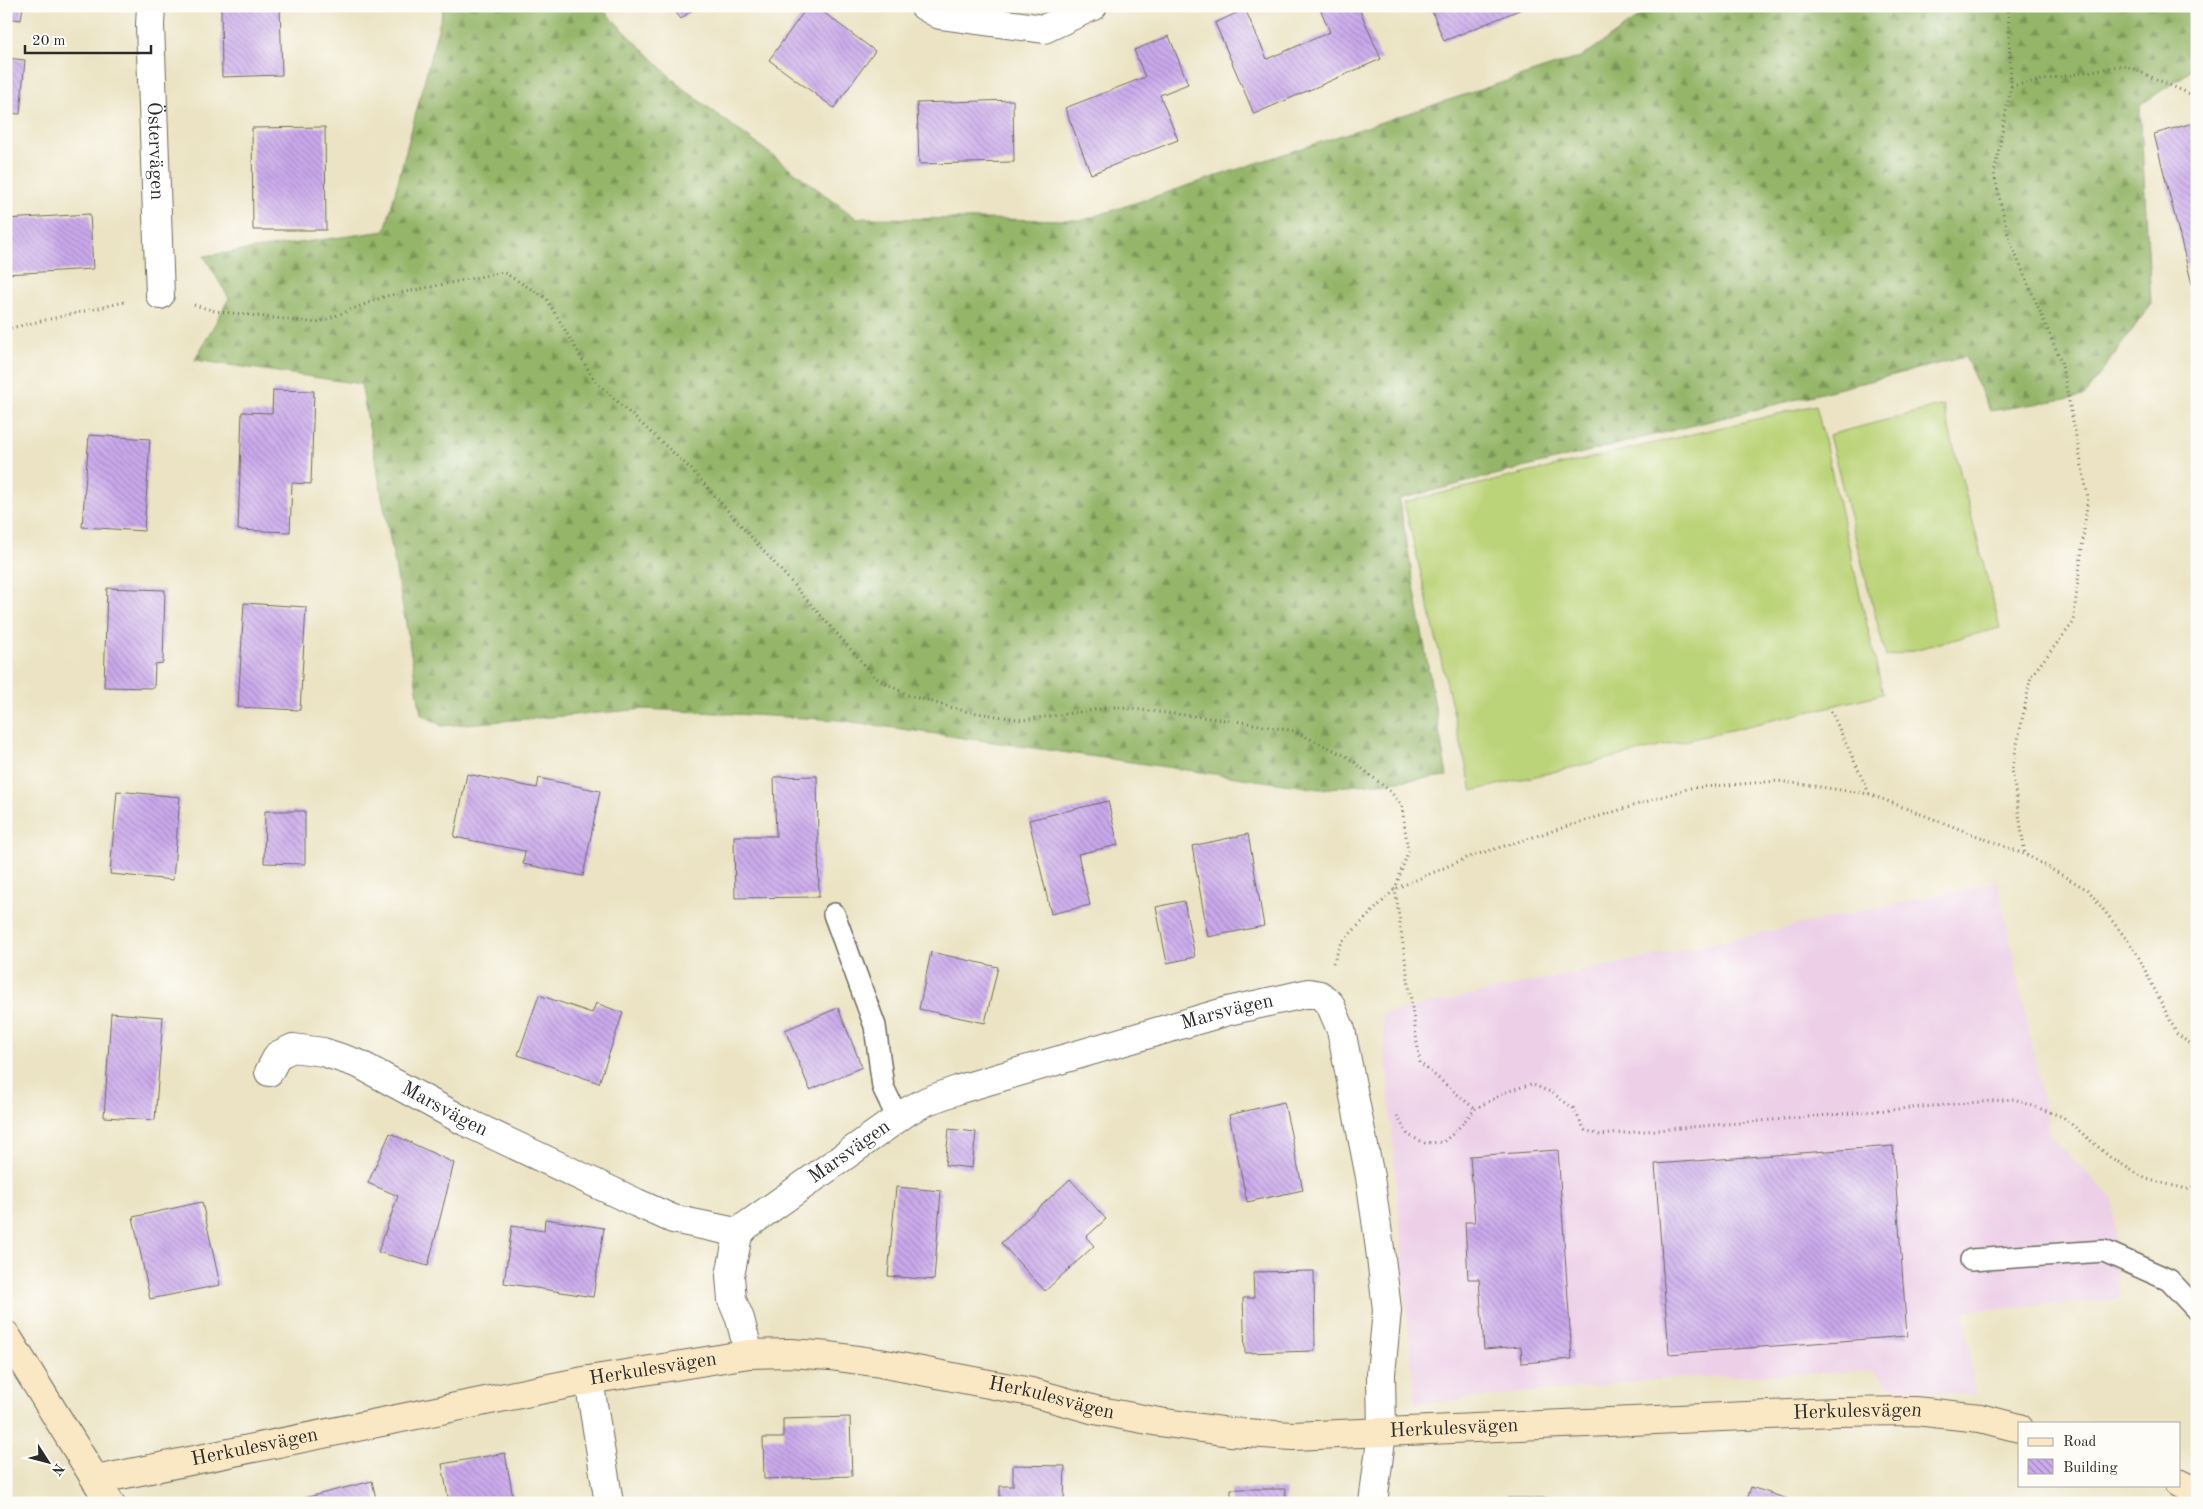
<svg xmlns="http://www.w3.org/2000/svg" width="2203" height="1509" viewBox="0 0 2203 1509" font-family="'Old Standard TT',serif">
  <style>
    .built { fill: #edd0e8 }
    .forest { fill: url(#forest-firs); stroke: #60704a }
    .pitch { fill: #bcd479; stroke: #748052 }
    .building { fill: url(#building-back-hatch) }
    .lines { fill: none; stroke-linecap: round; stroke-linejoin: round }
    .lane-casing { stroke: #6e6b60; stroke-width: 24 }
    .street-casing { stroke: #6e6b60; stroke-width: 30 }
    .secondary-casing { stroke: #6e6b60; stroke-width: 30 }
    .path { stroke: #6e6b60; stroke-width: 3; stroke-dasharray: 1 4; stroke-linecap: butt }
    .lane { stroke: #fff; stroke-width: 21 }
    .street { stroke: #fff; stroke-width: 28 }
    .secondary { stroke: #fae7c3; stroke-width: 28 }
    .labels { text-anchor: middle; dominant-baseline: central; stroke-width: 4; stroke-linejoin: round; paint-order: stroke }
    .street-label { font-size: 20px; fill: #2b2b2b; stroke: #fdfcf7 }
  </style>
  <defs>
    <pattern id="forest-firs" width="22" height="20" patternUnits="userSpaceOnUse" patternTransform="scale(1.25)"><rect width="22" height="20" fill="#95b669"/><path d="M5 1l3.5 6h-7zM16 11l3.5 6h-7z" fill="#7a9457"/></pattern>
    <pattern id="building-back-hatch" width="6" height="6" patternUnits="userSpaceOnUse" patternTransform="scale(1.25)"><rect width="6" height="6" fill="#caa9ec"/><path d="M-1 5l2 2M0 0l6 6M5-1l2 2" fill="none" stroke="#a48abf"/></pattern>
  </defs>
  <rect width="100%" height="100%" fill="#fdfcf7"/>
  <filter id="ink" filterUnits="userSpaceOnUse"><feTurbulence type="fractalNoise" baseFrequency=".02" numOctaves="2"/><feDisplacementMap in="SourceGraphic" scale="10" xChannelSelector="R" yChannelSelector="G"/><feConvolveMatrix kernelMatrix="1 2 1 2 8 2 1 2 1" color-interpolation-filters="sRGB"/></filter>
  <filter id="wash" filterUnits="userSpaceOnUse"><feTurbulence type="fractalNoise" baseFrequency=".0096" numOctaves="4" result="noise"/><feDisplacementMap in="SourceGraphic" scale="20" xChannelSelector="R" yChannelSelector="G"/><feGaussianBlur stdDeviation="1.12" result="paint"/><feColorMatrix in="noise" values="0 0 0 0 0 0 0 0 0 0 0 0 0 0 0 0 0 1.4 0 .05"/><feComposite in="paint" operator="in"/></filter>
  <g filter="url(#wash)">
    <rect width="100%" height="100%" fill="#ebe3c3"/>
    <path class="built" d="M1998,882L2051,1137L2113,1199L2119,1300L1965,1311L1975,1395L1893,1387L1872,1371L1674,1378L1415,1404L1382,1014Z"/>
    <path class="forest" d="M444,6H599L681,87L856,218L1083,220L1583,56L1655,6H2197V67L2140,105L2151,304L2084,396L1990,411L1965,357L1399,499L1447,776L1319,789L839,720L646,709L442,726L421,714L406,624L361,384L195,360L229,298L204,256L385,231Z"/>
    <g class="pitch">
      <path d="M1816,405L1883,694L1472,791L1404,502Z"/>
      <path d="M1943,405L2000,628L1886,657L1829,435Z"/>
    </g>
    <g id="blocks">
      <g class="building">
        <path d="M6,6H23L21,20L6,18Z"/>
        <path d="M221,6H280L282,75L222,77Z"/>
        <path d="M671,6H697L681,19Z"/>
        <path d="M808,6H815L875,51L834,108L769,60Z"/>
        <path d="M1319,6H1358L1381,59L1254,114L1215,23L1245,9L1267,59L1330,32Z"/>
        <path d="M1430,6H1529L1444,41Z"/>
        <path d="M1169,36L1188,84L1160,95L1178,140L1091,174L1065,108L1145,77L1134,50Z"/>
        <path d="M6,58L25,60L20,114L6,113Z"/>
        <path d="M1013,100L1014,162L919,164L917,103Z"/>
        <path d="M2197,122V300H2196L2154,134Z"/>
        <path d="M325,127L326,230H253L252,128Z"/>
        <path d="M90,214L93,269L6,274V219Z"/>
        <path d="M273,390L314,391L311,484L292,483L290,532L238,530L242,412L272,413Z"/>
        <path d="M89,435L150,439L144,531L82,527Z"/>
        <path d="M107,588L165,590L163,663L155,664L154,688L104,687Z"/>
        <path d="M244,603L306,607L300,710L238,707Z"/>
        <path d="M467,774L537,788L539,778L600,791L583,876L523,864L525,851L454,837Z"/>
        <path d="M817,776L819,897L735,898L734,836H776L774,777Z"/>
        <path d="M117,791L180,797L173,880L110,874Z"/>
        <path d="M1108,801L1118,845L1078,854L1090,905L1051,914L1029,820Z"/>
        <path d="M265,811H305V864L264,863Z"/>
        <path d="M1248,834L1264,926L1208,937L1192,846Z"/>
        <path d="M1184,901L1195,957L1167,963L1156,907Z"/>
        <path d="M931,952L998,967L985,1023L919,1009Z"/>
        <path d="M539,995L592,1013L596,1003L623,1013L599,1083L518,1055Z"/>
        <path d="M838,1008L862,1067L810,1090L785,1030Z"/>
        <path d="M111,1013L163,1017L155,1120L104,1117Z"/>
        <path d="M1284,1102L1303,1190L1247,1202L1229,1115Z"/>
        <path d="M949,1129L976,1132L972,1168L945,1165Z"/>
        <path d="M390,1133L454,1163L428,1266L378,1252L398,1196L368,1183Z"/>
        <path d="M1893,1146L1907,1336L1669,1354L1655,1164Z"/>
        <path d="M1558,1150L1572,1359L1522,1363L1521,1346L1484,1349L1479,1279H1468L1465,1222H1475L1470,1156Z"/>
        <path d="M1070,1179L1106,1219L1086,1237L1094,1246L1045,1291L1001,1243Z"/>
        <path d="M896,1187L941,1191L934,1280L888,1276Z"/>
        <path d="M202,1202L220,1285L150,1299L133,1217Z"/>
        <path d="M545,1219L604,1228L593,1297L504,1283L512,1226L544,1231Z"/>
        <path d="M1314,1271L1315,1351L1245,1353L1243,1298H1254L1253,1272Z"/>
        <path d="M850,1417L852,1476L764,1479L763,1438H783V1419Z"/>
        <path d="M505,1453L514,1503H449L442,1464Z"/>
        <path d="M1013,1465L1065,1466L1064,1503H1000V1486H1013Z"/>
        <path d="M372,1481L377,1503H288V1502Z"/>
        <path d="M1751,1487L1797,1502V1503H1746Z"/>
        <path d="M1231,1489H1286L1285,1503H1231Z"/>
        <path d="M1507,1498H1570L1569,1503H1507Z"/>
      </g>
    </g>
  </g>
  <g filter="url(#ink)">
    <use href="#blocks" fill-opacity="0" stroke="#6e6b60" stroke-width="1"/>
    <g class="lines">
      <g class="lane-casing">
        <g id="lane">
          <path d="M834,914L875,1026L883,1087L898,1119"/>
          <path d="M1971,1260L2104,1251L2169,1280L2197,1310"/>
        </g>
      </g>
      <g class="street-casing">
        <g id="street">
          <path id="s1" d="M151,6L150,25L160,295"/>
          <path d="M924,6L940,15L1044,29L1093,6"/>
          <path id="s2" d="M269,1072L278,1055L293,1048L323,1052L359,1064L466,1122L637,1203L673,1219L731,1231L738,1235"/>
          <path id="s3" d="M749,1354L740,1319L732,1300L730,1276L738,1235L746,1226L908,1111L927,1101L960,1089L1228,1011L1309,993L1320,995L1330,1004L1341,1030L1370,1177L1380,1249L1387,1310L1381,1374L1382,1432L1373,1503"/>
          <path d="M589,1380L609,1503"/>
        </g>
      </g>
      <g class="secondary-casing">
        <g id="secondary">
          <path d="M6,1335L110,1503"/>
          <path id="s4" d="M96,1480L589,1380L749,1354L791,1353L830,1356L880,1363L1031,1392L1095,1410L1159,1422L1230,1432L1293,1436L1835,1412L1915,1411L1980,1418L2019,1428"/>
          <path d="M2179,1483L2197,1492"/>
        </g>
      </g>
      <g class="path">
        <path d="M2008,6L2011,86L1994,174L2009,239L2061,361L2088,497L2073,623L2031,676L2012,769L2025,854L2088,890L2135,950L2177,1034L2197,1049"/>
        <path d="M2011,86L2124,65L2197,97"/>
        <path d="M194,305L215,311L317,323L386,296L503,272L546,298L595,381L692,470L876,678L908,695L964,711L1023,720L1115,707L1235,721L1294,731L1348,757L1391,792L1402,806L1408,851L1395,889L1420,1063L1475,1109"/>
        <path d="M6,329L125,302"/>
        <path d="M1831,711L1869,793"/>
        <path d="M1333,963L1342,942L1395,889L1469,857L1690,788L1778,781L1869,794L2024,854"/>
        <path d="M1397,1116L1408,1135L1425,1143L1443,1142L1454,1133L1475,1109L1506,1092L1531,1084L1553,1093L1573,1108L1585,1130L1600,1135L2014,1099L2063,1117L2110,1157L2146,1179L2187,1189L2197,1185"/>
      </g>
      <use href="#lane" class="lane"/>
      <use href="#street" class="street"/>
      <use href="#secondary" class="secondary"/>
    </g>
  </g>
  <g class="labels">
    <g class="street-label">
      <text stroke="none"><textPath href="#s1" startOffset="145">Östervägen</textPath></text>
      <text stroke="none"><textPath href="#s3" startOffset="668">Marsvägen</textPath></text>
      <text stroke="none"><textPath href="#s2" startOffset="201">Marsvägen</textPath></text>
      <text stroke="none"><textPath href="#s3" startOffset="262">Marsvägen</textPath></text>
      <text stroke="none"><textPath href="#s4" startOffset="568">Herkulesvägen</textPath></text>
      <text stroke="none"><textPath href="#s4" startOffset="972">Herkulesvägen</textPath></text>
      <text stroke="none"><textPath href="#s4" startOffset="1782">Herkulesvägen</textPath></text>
      <text stroke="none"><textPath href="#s4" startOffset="1378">Herkulesvägen</textPath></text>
      <text stroke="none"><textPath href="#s4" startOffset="162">Herkulesvägen</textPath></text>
    </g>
  </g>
  <rect width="2203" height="1509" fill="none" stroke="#fdfcf7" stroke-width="25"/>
  <rect x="2018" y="1422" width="162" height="65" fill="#fdfcf7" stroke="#a9a8a5"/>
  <rect x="2028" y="1438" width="25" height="8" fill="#fae7c3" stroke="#a9a8a5"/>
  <text x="2063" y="1446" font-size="15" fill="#2b2b2b">Road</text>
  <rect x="2028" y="1459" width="25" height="15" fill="url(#building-back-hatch)" stroke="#a9a8a5"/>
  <text x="2063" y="1472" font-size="15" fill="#2b2b2b">Building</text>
  <g transform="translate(48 1462) rotate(126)" stroke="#fdfcf7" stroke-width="4" paint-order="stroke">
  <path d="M0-4L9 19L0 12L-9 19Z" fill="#2b2b2b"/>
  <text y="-8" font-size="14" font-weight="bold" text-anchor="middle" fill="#2b2b2b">N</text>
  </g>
  <path d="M25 45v8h126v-8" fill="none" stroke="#2b2b2b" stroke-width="2.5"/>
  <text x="32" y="45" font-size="15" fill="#2b2b2b" stroke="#fdfcf7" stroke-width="4" paint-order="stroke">20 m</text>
</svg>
